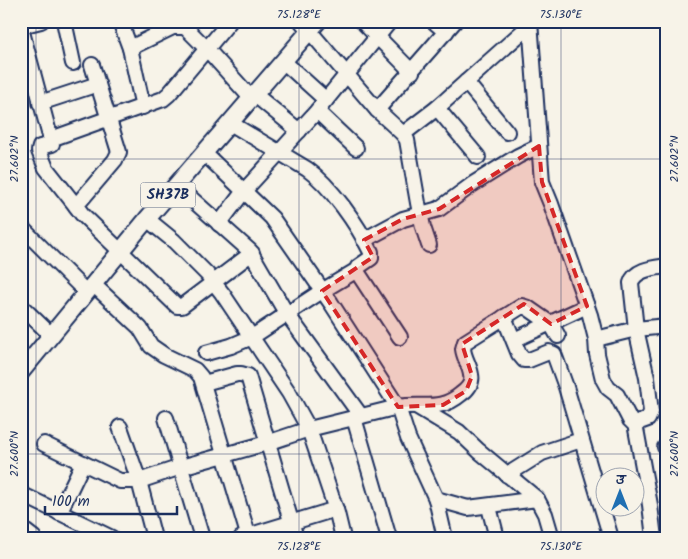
<svg xmlns="http://www.w3.org/2000/svg" width="688" height="559" viewBox="0 0 688 559" font-family="Kalam,'Playpen Sans Deva',sans-serif">
  <style>
    .lines { fill: none; stroke-linecap: round; stroke-linejoin: round }
    .minor-casing { stroke: #1b2f5e; stroke-width: 18 }
    .major-casing { stroke: #1b2f5e; stroke-width: 20 }
    .minor { stroke: #f7f3e8; stroke-width: 14 }
    .major { stroke: #f7f3e8; stroke-width: 16 }
    .marked { fill: #d62828; fill-opacity: 0.2; stroke: #d62828; stroke-width: 4; stroke-dasharray: 10 6; stroke-linejoin: round }
    .ticks { fill: none; stroke: #1b2f5e; stroke-width: 1; stroke-opacity: 0.45 }
    .labels { text-anchor: middle; dominant-baseline: central; stroke-width: 4; stroke-linejoin: round; paint-order: stroke }
    .shield { fill: #f7f3e8; stroke: #5d6a87; stroke-width: 1 }
    .shield-label { font-size: 15px; font-weight: bold; fill: #1b2f5e }
    .neatline { fill: none; stroke: #1b2f5e; stroke-width: 2 }
    .ticks-label { font-size: 12px; text-anchor: middle; fill: #1b2f5e }
  </style>
  <rect width="100%" height="100%" fill="#f7f3e8"/>
  <filter id="ink" filterUnits="userSpaceOnUse"><feTurbulence type="fractalNoise" baseFrequency=".02" numOctaves="2"/><feDisplacementMap in="SourceGraphic" scale="10" xChannelSelector="R" yChannelSelector="G"/><feConvolveMatrix kernelMatrix="1 2 1 2 8 2 1 2 1" color-interpolation-filters="sRGB"/></filter>
  <g filter="url(#ink)">
    <g class="lines">
      <g class="minor-casing">
        <g id="minor">
          <path d="M64,21L73,63"/>
          <path d="M120,21L130,48L143,107"/>
          <path d="M301,21L377,110L403,134L407,140L418,203L423,227L429,245"/>
          <path d="M362,21L412,72"/>
          <path d="M433,21L446,32"/>
          <path d="M530,21L542,182L551,204L590,315L596,339L597,354L603,379L608,388L617,395L630,420L636,426"/>
          <path d="M21,26L41,21"/>
          <path d="M21,28L52,144L40,147L39,151L46,168L76,206"/>
          <path d="M130,48L173,27H185L206,48L251,98"/>
          <path d="M283,61L326,100"/>
          <path d="M92,65L119,152L115,160L76,206L82,214L177,306H182L252,253"/>
          <path d="M466,82L507,132"/>
          <path d="M254,94L299,131"/>
          <path d="M40,103L98,84"/>
          <path d="M437,108L478,157"/>
          <path d="M377,110L455,21"/>
          <path d="M317,111L356,148"/>
          <path d="M230,123L307,169C331,186 358,225 371,252V258L358,267V273L400,337"/>
          <path d="M403,134L437,108L530,25"/>
          <path d="M51,139L163,99L169,94L230,21"/>
          <path d="M204,153L272,218L331,303L398,407L408,438L436,499L468,508L537,499L545,514L552,538"/>
          <path d="M176,185L250,251L285,311L361,416"/>
          <path d="M147,219L174,241L207,274L222,293L289,393L309,429L337,513L343,538"/>
          <path d="M219,224L244,191L317,111L390,21"/>
          <path d="M21,227L86,292"/>
          <path d="M364,240L403,219L439,209L473,184L518,156L539,146"/>
          <path d="M93,284L140,328L151,346L164,355L195,370L201,377L249,538"/>
          <path d="M21,306L51,335"/>
          <path d="M504,317L519,354L524,360H529L549,352L554,354L566,387L611,538"/>
          <path d="M596,339L636,329L667,326"/>
          <path d="M514,340L587,306"/>
          <path d="M206,353L231,346L252,337L322,291L357,270"/>
          <path d="M204,383L237,374H241L248,376L296,538"/>
          <path d="M416,406L459,432L479,451L537,499"/>
          <path d="M166,418L202,538"/>
          <path d="M354,418L389,538"/>
          <path d="M120,427L139,481L154,538"/>
          <path d="M44,444L120,481H139L181,467L267,443L309,429L398,407C423,403 440,412 461,394C467,390 473,383 471,375C470,366 464,358 463,349L465,342L522,306L528,308L551,324L558,336"/>
          <path d="M665,447L667,446"/>
          <path d="M507,475L542,453L581,440"/>
          <path d="M21,494L112,538"/>
          <path d="M436,499L445,538"/>
          <path d="M489,507L497,538"/>
          <path d="M59,513L83,463"/>
          <path d="M21,528L34,538"/>
          <path d="M241,538L336,509"/>
          <path d="M654,538L650,505L636,429L637,423L648,419L651,412L647,378L636,329L631,283C635,269 654,268 667,266"/>
        </g>
      </g>
      <g class="major-casing">
        <path id="major" d="M21,372L147,219L318,21"/>
      </g>
      <use href="#minor" class="minor"/>
      <use href="#major" class="major"/>
    </g>
  </g>
  <path class="marked" d="M539,146L542,182L587,306L551,324L524,304L462,344L472,376L466,391L443,405L398,407L322,291L373,257L364,240L403,219L439,209Z"/>
  <path class="ticks" d="M36,21V538M299,21V538M561,21V538M21,159H667M21,454H667"/>
  <g class="labels">
    <rect class="shield" x="140.5" y="182.5" width="55" height="25" rx="4"/>
    <g class="shield-label">
      <text x="168" y="195">SH37B</text>
    </g>
  </g>
  <rect width="688" height="559" fill="none" stroke="#f7f3e8" stroke-width="55"/>
  <g transform="translate(620 492)"><circle r="24" fill="#f7f3e8" stroke="#9fa5b1"/>
  <path d="M0-4L9 19L0 12L-9 19Z" fill="#1f6fb2"/>
  <text y="-8" font-size="14" font-weight="bold" text-anchor="middle" fill="#1b2f5e">उ</text>
  </g>
  <path d="M45 506v8h132v-8" fill="none" stroke="#1b2f5e" stroke-width="2.5"/>
  <text x="52" y="506" font-size="15" fill="#1b2f5e" stroke="#f7f3e8" stroke-width="4" paint-order="stroke">100 m</text>
  <rect x="28" y="28" width="632" height="504" class="neatline"/>
  <g class="ticks-label">
    <text x="299" y="18">75.128°E</text>
    <text x="561" y="18">75.130°E</text>
    <text transform="translate(14 159) rotate(-90)" y="4">27.602°N</text>
    <text transform="translate(674 159) rotate(-90)" y="4">27.602°N</text>
    <text transform="translate(14 454) rotate(-90)" y="4">27.600°N</text>
    <text transform="translate(674 454) rotate(-90)" y="4">27.600°N</text>
    <text x="299" y="550">75.128°E</text>
    <text x="561" y="550">75.130°E</text>
  </g>
</svg>
